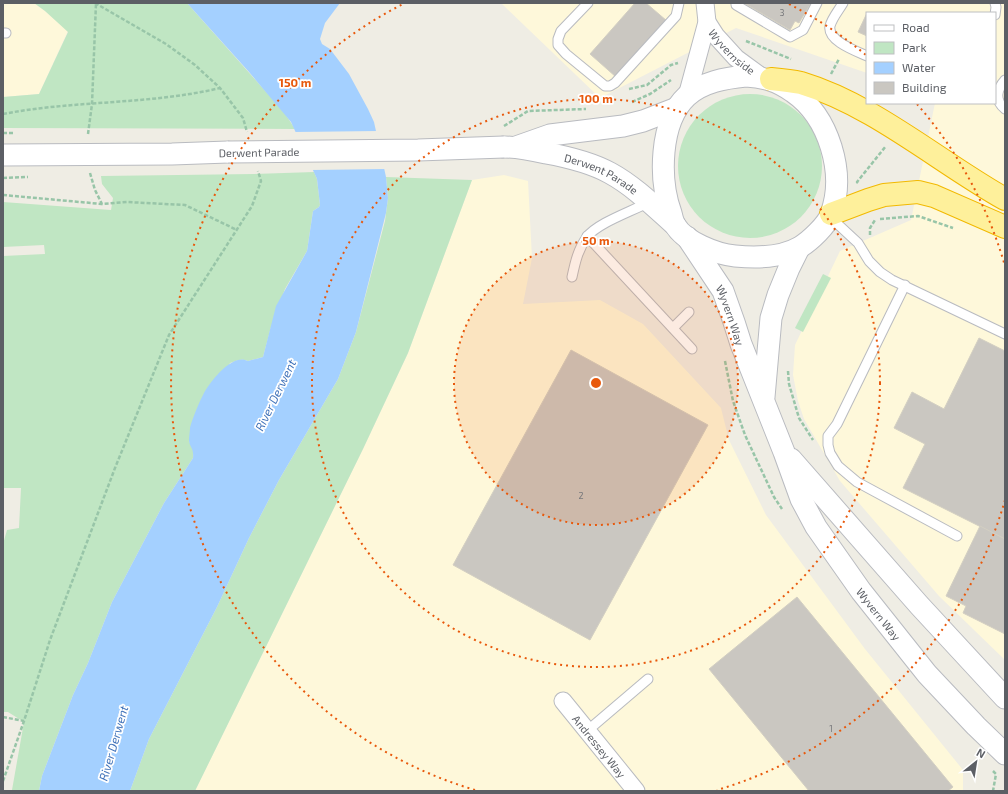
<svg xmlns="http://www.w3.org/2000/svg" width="1008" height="794" viewBox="0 0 1008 794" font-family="'Exo 2',sans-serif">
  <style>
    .commercial { fill: #fef8da }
    .green { fill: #c0e6c3 }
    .water { fill: #a4d0ff }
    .pier { fill: #efede4 }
    .building { fill: #cac7c1; stroke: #d3cfc2 }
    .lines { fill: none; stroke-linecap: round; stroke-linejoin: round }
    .service-casing { stroke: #b9bbc0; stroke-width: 11 }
    .minor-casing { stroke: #b9bbc0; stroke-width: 19 }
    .tertiary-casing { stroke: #b9bbc0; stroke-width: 23 }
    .trunk-casing { stroke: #f2b900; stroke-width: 24 }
    .path { stroke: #98c5a8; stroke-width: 2.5; stroke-dasharray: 4 2; stroke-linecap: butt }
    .service { stroke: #fff; stroke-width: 9 }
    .minor { stroke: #fff; stroke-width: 17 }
    .tertiary { stroke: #fff; stroke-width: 21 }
    .trunk { stroke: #fef09b; stroke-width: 22 }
    .tertiary-bridge-casing { stroke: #b9bbc0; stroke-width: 23; stroke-linecap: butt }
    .tertiary-bridge { stroke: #fff; stroke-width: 21 }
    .ring { fill: none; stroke: #e8590c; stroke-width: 2; stroke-dasharray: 2 4 }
    .labels { text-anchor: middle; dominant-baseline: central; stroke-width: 3.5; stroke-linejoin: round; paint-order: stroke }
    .number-label { font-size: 9px; fill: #78797c }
    .street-label { font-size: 11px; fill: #5c5f65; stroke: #fff }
    .water-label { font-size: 12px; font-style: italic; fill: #4274ba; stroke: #fff }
    .centre { fill: #e8590c; stroke: #fff; stroke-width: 2 }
    .ring-label { font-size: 12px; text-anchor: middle; font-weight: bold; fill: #e8590c; stroke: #fff; stroke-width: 3.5; stroke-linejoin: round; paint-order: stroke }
  </style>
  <rect width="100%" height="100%" fill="#efede4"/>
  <g class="commercial">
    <path d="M3,3H34L45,11L68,31L39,94L3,97Z"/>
    <path d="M501,3H1005V660L939,596L840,481L804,419L798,401L793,375L795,345L840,251L911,220L935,103H995V13H867V73L736,28L600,98Z"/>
    <path d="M504,175L528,181L532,258L523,304L600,300L643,324L721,408L729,440L766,515L865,649L963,770V791H195L363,449L408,353L472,180Z"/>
  </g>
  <g class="green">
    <path d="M34,3H187L284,112L295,129L3,128V97L39,94L68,32L45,11Z"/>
    <circle cx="750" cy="166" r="72"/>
    <path d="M314,172L317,179L320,205L319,207L313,211L307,251L285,289L271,327L263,357L248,361C242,358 236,361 230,363L189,441L194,451L193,458L164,503L112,602L88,663L73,695L42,776L39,791L12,790L24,722L8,712H3V544L7,530L19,528L21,488H3V256L45,254L44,245L3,247V202L111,210L113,198L102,184L101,176L254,174Z"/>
    <path d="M386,177L472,180L408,353L363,449L195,791H130L149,739L217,607L249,538L279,480L338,379L356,332L385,221L388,198Z"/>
    <path d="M823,274L831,278L803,332L795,328Z"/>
  </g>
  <path class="water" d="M187,3H340L325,23L320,39L322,44L330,49L349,74L368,109L374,122L386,177L388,198L386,213L356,332L338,379L279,480L249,538L217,607L149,739L130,791H39L42,776L73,695L88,663L112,602L164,503L193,458C194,448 190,448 189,441C189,437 190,431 190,428C192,419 202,395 207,388C214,377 234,353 248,361L263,357L276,306L307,251L313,211L319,207L320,205L317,179L291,122L249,72Z"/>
  <path class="pier" d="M378,131L386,169L311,170L294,132Z"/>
  <g class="building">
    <path d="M635,3H646L667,21L616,77L590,54Z"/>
    <path d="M744,3H811L799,23L795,21L790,30Z"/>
    <path d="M867,13V36L858,32Z"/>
    <path d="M979,338L1005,351V539L903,488L925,444L894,428L912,392L944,409Z"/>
    <path d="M571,350L708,425L590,640L453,565Z"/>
    <path d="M980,526L1005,539V634L963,613L966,606L946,596Z"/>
    <path d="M797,597L953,787L948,791H809L709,669Z"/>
  </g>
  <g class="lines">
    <g class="service-casing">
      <g id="service">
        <path d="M588,3L561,31L558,39V45L566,54L605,86H610L615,83L676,16L679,3"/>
        <path d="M736,3V5L790,37L803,30L817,3"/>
        <path d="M843,3C839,10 832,18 830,26C827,41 856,51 867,56"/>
        <path d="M995,3L996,7L995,15"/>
        <path d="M3,33H6"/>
        <path d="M1005,80C997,89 994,100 1005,109"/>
        <path d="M830,217L858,243L869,261L880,272L892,280L1005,334"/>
        <path d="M587,236L692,349"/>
        <path d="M572,277C575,263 578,249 587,237C597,223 633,211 649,202"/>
        <path d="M905,285L837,424L828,436V445L830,453L838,466L857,482L957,536"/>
        <path d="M673,328L689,312"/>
        <path d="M587,731L648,679"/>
      </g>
    </g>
    <g class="minor-casing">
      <g id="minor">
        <path id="s1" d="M707,22L716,36L736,58L762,77"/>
        <path d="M687,96L707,22L705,3"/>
        <path id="s2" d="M563,701L636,791"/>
      </g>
    </g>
    <g class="tertiary-casing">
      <g id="tertiary">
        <path d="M746,76C764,77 778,81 793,92C829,117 846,173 831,214C827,225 810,241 800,247C781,258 757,258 735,256C716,254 685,242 675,225C673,222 672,217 671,213C659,180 659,122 687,96C703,82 725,78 746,76Z"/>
        <path id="s3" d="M504,147C518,147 532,150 546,153C568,157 590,162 610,173C634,186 655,207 675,225"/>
        <path d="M516,147L550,135L623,126L643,121L677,108"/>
        <path d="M3,155L172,154L228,152"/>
        <path id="s4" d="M687,237L723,291L734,322L741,344L784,452L801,499L816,527L861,591L927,674L976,726L1005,754"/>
        <path d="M764,397L771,318L778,295L789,268L799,248"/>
        <path d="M791,459L919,605L1005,698"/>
      </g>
    </g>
    <g class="trunk-casing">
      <g id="trunk">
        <path d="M771,79C781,80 791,81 801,83C874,105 939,162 1005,199"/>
        <path d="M831,214L868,200L884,195L918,192L934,196L1005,227"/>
      </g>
    </g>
    <g class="path">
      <path d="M95,3L166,44L195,65L220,88L243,118L247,132"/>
      <path d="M746,41L791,59"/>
      <path d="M831,74L839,59"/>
      <path d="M629,89L647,85L671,65L678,63"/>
      <path d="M632,102L650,94L671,80"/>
      <path d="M3,114C75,100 149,105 220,88"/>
      <path d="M504,126L528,111L586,109"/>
      <path d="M3,133H13"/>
      <path d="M88,134L92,104L96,3"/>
      <path d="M90,173L95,190L102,204L127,202L185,205L237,230"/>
      <path d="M3,178L28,177"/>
      <path d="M858,183L857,182L886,146"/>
      <path d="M3,195L102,204"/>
      <path d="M880,219L918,216L953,228"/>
      <path d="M870,235V228L875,220"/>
      <path d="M725,361L733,401L745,435L774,497L782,509"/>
      <path d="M788,371L789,384L799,418L813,440"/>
      <path d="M3,717L24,721"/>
      <path d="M993,771L996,774L993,791"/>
      <path d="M3,781L24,721L50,640L115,468L169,335L252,206L261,181L258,171"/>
    </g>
    <use href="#service" class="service"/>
    <use href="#minor" class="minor"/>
    <use href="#tertiary" class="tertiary"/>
    <use href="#trunk" class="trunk"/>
    <g class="tertiary-bridge-casing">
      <path id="tertiary-bridge" d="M228,152L418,150L504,147"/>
    </g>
    <use href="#tertiary-bridge" class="tertiary-bridge"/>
  </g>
  <circle cx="596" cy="383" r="142" fill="#e8590c" fill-opacity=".12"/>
  <g class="ring">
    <circle cx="596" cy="383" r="142"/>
    <circle cx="596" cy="383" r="284"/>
    <path d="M1005 500A425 425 0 0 1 717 790M475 790A425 425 0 0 1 403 4M789 4A425 425 0 0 1 866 55M917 104A425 425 0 0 1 1005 266"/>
  </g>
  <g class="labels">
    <g class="number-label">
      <text x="782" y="12">3</text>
      <text x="581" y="495">2</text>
      <text x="831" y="728">1</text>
    </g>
    <g class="street-label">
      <text stroke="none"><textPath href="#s1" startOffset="39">Wyvernside</textPath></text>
      <text transform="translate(259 152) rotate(-1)">Derwent Parade</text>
      <text stroke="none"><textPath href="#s3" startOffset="102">Derwent Parade</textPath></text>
      <text stroke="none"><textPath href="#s4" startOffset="90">Wyvern Way</textPath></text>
      <text stroke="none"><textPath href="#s4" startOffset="426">Wyvern Way</textPath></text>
      <text stroke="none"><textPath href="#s2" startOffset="58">Andressey Way</textPath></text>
    </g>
    <g class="water-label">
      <text transform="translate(275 395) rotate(-64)">River Derwent</text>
      <text transform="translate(113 743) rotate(-74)">River Derwent</text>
    </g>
  </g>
  <circle cx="596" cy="383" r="6" class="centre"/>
  <g class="ring-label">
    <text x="295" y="87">150 m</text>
    <text x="596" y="103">100 m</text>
    <text x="596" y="245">50 m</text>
  </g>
  <rect width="1008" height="794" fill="none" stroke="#5c5f65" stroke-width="8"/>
  <rect x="866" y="12" width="130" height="92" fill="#ffffff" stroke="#bebfc1"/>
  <rect x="874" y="25" width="20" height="6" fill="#ffffff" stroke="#bebfc1"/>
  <text x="902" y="32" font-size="12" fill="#5c5f65">Road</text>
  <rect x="874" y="42" width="20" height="12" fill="#c0e6c3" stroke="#bebfc1"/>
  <text x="902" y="52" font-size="12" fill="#5c5f65">Park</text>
  <rect x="874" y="62" width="20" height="12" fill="#a4d0ff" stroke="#bebfc1"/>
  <text x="902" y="72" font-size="12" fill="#5c5f65">Water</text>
  <rect x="874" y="82" width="20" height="12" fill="#cac7c1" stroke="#bebfc1"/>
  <text x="902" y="92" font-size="12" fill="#5c5f65">Building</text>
  <g transform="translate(976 762) rotate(30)" stroke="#ffffff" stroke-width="3" paint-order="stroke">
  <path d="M0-3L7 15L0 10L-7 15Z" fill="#5c5f65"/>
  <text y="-6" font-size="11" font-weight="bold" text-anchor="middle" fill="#5c5f65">N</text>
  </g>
</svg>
